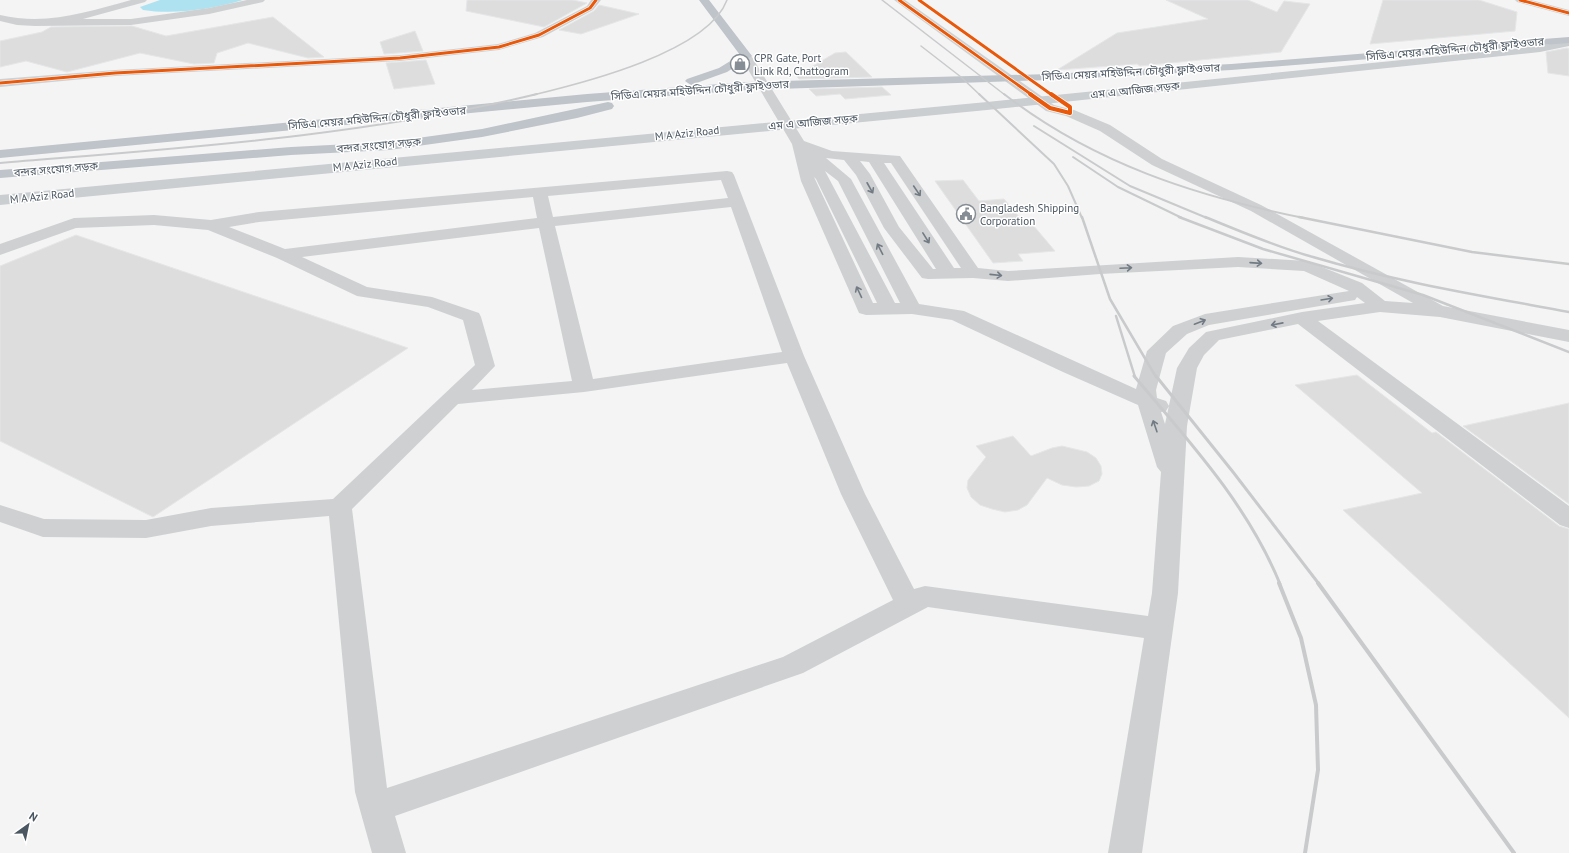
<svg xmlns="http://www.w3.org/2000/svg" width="1569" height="853" viewBox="0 0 1569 853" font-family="'PT Sans','Noto Sans Bengali',sans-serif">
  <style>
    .water { fill: #aee2f0 }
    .building { fill: #ddddde; stroke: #e5e6e7 }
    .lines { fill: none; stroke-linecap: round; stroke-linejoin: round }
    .minor { fill: #ced0d2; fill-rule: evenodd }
    .major { fill: #caced1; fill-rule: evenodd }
    .highway { fill: #bec4c9; fill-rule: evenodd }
    .rail-far4 { stroke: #c9cacc; stroke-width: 1.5 }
    .rail-far3 { stroke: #c9cacc; stroke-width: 2 }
    .rail-far2 { stroke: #c9cacc; stroke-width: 2.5 }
    .rail-far1 { stroke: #c9cacc; stroke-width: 3 }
    .rail { stroke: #c9cacc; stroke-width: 4 }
    .cycleway-far1-casing { stroke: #fff; stroke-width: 4 }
    .cycleway-casing { stroke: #fff; stroke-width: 5.5 }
    .cycleway-far1 { stroke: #e8590c; stroke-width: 3 }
    .cycleway { stroke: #e8590c; stroke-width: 4 }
    .oneway { stroke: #727b83 }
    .labels { text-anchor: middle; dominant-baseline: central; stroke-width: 3; stroke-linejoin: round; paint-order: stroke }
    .far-street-label { font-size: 11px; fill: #4a5661; stroke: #fff }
    .far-poi-label { font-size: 11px; fill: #4a5661; stroke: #fff; text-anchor: start }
  </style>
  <rect width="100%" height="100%" fill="#f4f4f4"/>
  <path class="water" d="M160,0H243C212,9 175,15 143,10L140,7Z"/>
  <g class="building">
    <path d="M467,0H573L587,3L544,27L466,11Z"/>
    <path d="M1166,0H1248L1277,12L1284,1L1310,4L1281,52L1140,66L1137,64L1057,70L1117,33L1208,19Z"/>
    <path d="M1383,0H1479L1517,12L1515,31L1370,44Z"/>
    <path d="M599,5L639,14L581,34L559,30L594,11Z"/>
    <path d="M273,17L324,57L308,58L248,43L217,53L214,63L194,64L140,53L67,72L26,61L0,67V41L42,32L51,27L132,26L166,36Z"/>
    <path d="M415,31L423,51L384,54L380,42Z"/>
    <path d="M1567,48L1569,49V76L1548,73L1546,52Z"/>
    <path d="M846,52L872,77L799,79L796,76L835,53Z"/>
    <path d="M426,60L435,84L394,89L386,63Z"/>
    <path d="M882,87L891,95L845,99L840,94L816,96L809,89Z"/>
    <path d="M963,180L979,201L1004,199L1026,225H1033L1055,251L1018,254L1023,261L993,263L935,181Z"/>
    <path d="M76,235L408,348L153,517L0,441V266Z"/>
    <path d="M1357,375L1432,433L1436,432L1559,526L1569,529V718L1343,510L1422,493L1295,385Z"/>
    <path d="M1569,403V504L1463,426Z"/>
    <path d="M1013,436L1031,456L1052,448L1062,446L1087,452L1096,458L1101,466L1102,474L1099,481L1089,486L1076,487L1062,485L1047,478L1027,505L1018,510L1005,512L992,509L980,505L971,497L967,488L968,480L986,457L976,446Z"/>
  </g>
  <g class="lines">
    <g class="minor">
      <path d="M131,0H147L145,2L83,19H131L209,8L247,0H265L263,2L209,14L131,25L35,26L17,25L0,21V15C47,26 86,12 131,0Z"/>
      <path d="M591,0H601L593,10L543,37L499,50L400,61L115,76L0,87V79L115,70L400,55L498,44L535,33L587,6Z"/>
      <path d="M894,0H905L1054,105L1074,110L1110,125L1162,159L1261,205L1443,306L1569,330V342L1440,317L1380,312L1318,321L1569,506V528L1560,525L1298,324L1219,340L1204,355L1197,368L1187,426L1178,593L1142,853H1108L1144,638L928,607L803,673L395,816L406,853H372L355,792L329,516L211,526L146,538L43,537L0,522V505L44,519L146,520L211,508L333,499L475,365L463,320L428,307L357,296L277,258L208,230L154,225L76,228L0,255V244L74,218L154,215L211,220L259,212L727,171L732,172L734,175L804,356L865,494L914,589L925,586L1148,616L1152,593L1161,472L1157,467L1138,405L1063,372L952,320L912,314L866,315L859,313L801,181L792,144L740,56L742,54H750L804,141L832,151L900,156L978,268L1008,271L1238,257L1307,261L1362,283L1385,301L1413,303L1251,211L1152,165L1100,131L1066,116L1046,111ZM826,158L844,160L856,175L884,228L922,278L928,279L973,278L1008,281L1100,274L1238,267L1304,271L1349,291L1205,314L1173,326L1147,351L1136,389L964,311L919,304L851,179ZM860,161L869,162L936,269H933L899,227L870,174ZM884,163H891L961,268H954ZM825,171L838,181L900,303H895ZM814,177L816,179L877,303H873ZM721,180L728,198L553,217L548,196ZM533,197L537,218L285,249L229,227L259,222ZM731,207L782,352L593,379L555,226ZM539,228L572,381L472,390L495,366L481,317L479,313L432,297L367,287L302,257ZM1357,297L1365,303L1302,312L1206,332L1189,348L1177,368L1165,424L1161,412L1166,411L1169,406L1166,401L1157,398L1156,390L1166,353L1187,334L1209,325L1349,301L1355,300ZM787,363L841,494L893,600L783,657L387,788L352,509L458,404L584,392Z"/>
      <path d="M1515,0H1531L1569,10V16L1517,2Z"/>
    </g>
    <path class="major" d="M1569,40V46L1540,52L987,110L0,205V195L987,102L1540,46Z"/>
    <g class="highway">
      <path d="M699,0H709L752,56L727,72L691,85L685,81L687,79L719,68L740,55Z"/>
      <path d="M1569,37V43L1231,70L1050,80L747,90L587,102L0,158V150L587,94L747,82L1050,74L1231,64Z"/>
      <path d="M608,102L612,103L614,106L612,109L577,118L482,137L389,150L291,155L0,178V170L291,147L389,142L482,129Z"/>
    </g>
    <g class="rail-far4">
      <path d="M882,0L1005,95"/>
      <path d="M921,46L961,77L980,95"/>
      <path d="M533,95C583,83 708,52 727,0"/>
    </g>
    <g class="rail-far3">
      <path d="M979,94L1054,164L1068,186L1082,218"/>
      <path d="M1004,94C1093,163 1195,196 1304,218"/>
      <path d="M1034,126L1130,186L1207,218"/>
      <path d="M1073,157L1118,187L1182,218"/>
      <path d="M0,163C180,148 361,137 537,94"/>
    </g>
    <g class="rail-far2">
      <path d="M1082,217L1110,299L1156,377"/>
      <path d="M1179,217L1263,249L1423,295L1569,352"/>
      <path d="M1205,217C1240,231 1276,247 1313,257C1397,282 1483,296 1569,312"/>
      <path d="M1299,217L1472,252L1569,264"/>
      <path d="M1116,316L1135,377"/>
    </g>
    <g class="rail-far1">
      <path d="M1134,376C1189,441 1248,505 1280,584"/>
      <path d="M1156,376L1233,472L1319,584"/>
    </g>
    <g class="rail">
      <path d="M1279,583L1301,638L1316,705L1318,770L1305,853"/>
      <path d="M1318,583L1514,853"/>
    </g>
    <g class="cycleway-far1-casing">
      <g id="cycleway-far1">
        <path d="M899,0L1032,95"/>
        <path d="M919,0L1052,95"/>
        <path d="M1520,0L1569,13"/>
        <path d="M0,83L115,73L400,58L499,47L539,35L590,8L596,0"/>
      </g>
    </g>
    <g class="cycleway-casing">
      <path id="cycleway" d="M1030,94L1050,108L1070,113V107L1051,94"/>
    </g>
    <use href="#cycleway-far1" class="cycleway-far1"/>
    <use href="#cycleway" class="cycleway"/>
  </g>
  <defs><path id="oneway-shaft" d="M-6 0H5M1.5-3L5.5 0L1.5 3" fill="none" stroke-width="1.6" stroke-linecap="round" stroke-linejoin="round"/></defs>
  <g class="oneway">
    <use href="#oneway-shaft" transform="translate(870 188) rotate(61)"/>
    <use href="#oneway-shaft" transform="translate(917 191) rotate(56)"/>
    <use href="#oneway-shaft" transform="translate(926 238) rotate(58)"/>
    <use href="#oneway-shaft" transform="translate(880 249) rotate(-117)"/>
    <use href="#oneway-shaft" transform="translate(1256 263) rotate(4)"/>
    <use href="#oneway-shaft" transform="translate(1126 268) rotate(-3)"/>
    <use href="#oneway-shaft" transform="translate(996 275) rotate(6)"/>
    <use href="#oneway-shaft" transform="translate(859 292) rotate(-115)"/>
    <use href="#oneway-shaft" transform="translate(1327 299) rotate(-9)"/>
    <use href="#oneway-shaft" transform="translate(1200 322) rotate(-21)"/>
    <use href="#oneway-shaft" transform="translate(1277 324) rotate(169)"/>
    <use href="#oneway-shaft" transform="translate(1155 426) rotate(-109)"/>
  </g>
  <defs>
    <g id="shop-ring" transform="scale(1)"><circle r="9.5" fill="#fff" stroke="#868d94" stroke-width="1.5"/><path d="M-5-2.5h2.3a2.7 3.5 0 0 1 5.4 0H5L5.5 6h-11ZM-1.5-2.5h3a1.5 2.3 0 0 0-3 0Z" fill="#868d94"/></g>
    <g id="civic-ring" transform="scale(1)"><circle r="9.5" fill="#fff" stroke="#868d94" stroke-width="1.5"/><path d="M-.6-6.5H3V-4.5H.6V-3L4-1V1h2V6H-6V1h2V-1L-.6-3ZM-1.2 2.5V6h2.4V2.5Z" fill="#868d94"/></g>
  </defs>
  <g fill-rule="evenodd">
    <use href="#shop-ring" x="740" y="64"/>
    <use href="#civic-ring" x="966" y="214"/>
  </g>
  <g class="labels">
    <g class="far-street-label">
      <text transform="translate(1455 49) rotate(-5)">সিডিএ মেয়র মহিউদ্দিন চৌধুরী ফ্লাইওভার</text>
      <text transform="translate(1131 72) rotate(-3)">সিডিএ মেয়র মহিউদ্দিন চৌধুরী ফ্লাইওভার</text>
      <text transform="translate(700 90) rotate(-4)">সিডিএ মেয়র মহিউদ্দিন চৌধুরী ফ্লাইওভার</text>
      <text transform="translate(1135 90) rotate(-6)">এম এ আজিজ সড়ক</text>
      <text transform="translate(377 118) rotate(-5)">সিডিএ মেয়র মহিউদ্দিন চৌধুরী ফ্লাইওভার</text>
      <text transform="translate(813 122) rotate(-5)">এম এ আজিজ সড়ক</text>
      <text transform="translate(687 133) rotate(-6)">M A Aziz Road</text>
      <text transform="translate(379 145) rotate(-5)">বন্দর সংযোগ সড়ক</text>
      <text transform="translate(365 164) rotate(-6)">M A Aziz Road</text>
      <text transform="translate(56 169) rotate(-5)">বন্দর সংযোগ সড়ক</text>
      <text transform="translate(42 196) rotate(-6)">M A Aziz Road</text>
    </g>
    <g class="far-poi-label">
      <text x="754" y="58">CPR Gate, Port<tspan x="754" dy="13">Link Rd, Chattogram</tspan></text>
      <text x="980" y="208">Bangladesh Shipping<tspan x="980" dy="13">Corporation</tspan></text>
    </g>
  </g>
  <g transform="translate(28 825) rotate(33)" stroke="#ffffff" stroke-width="3" paint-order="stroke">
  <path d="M0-3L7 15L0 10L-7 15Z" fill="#4a5661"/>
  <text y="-6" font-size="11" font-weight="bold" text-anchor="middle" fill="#4a5661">N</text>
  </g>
</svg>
